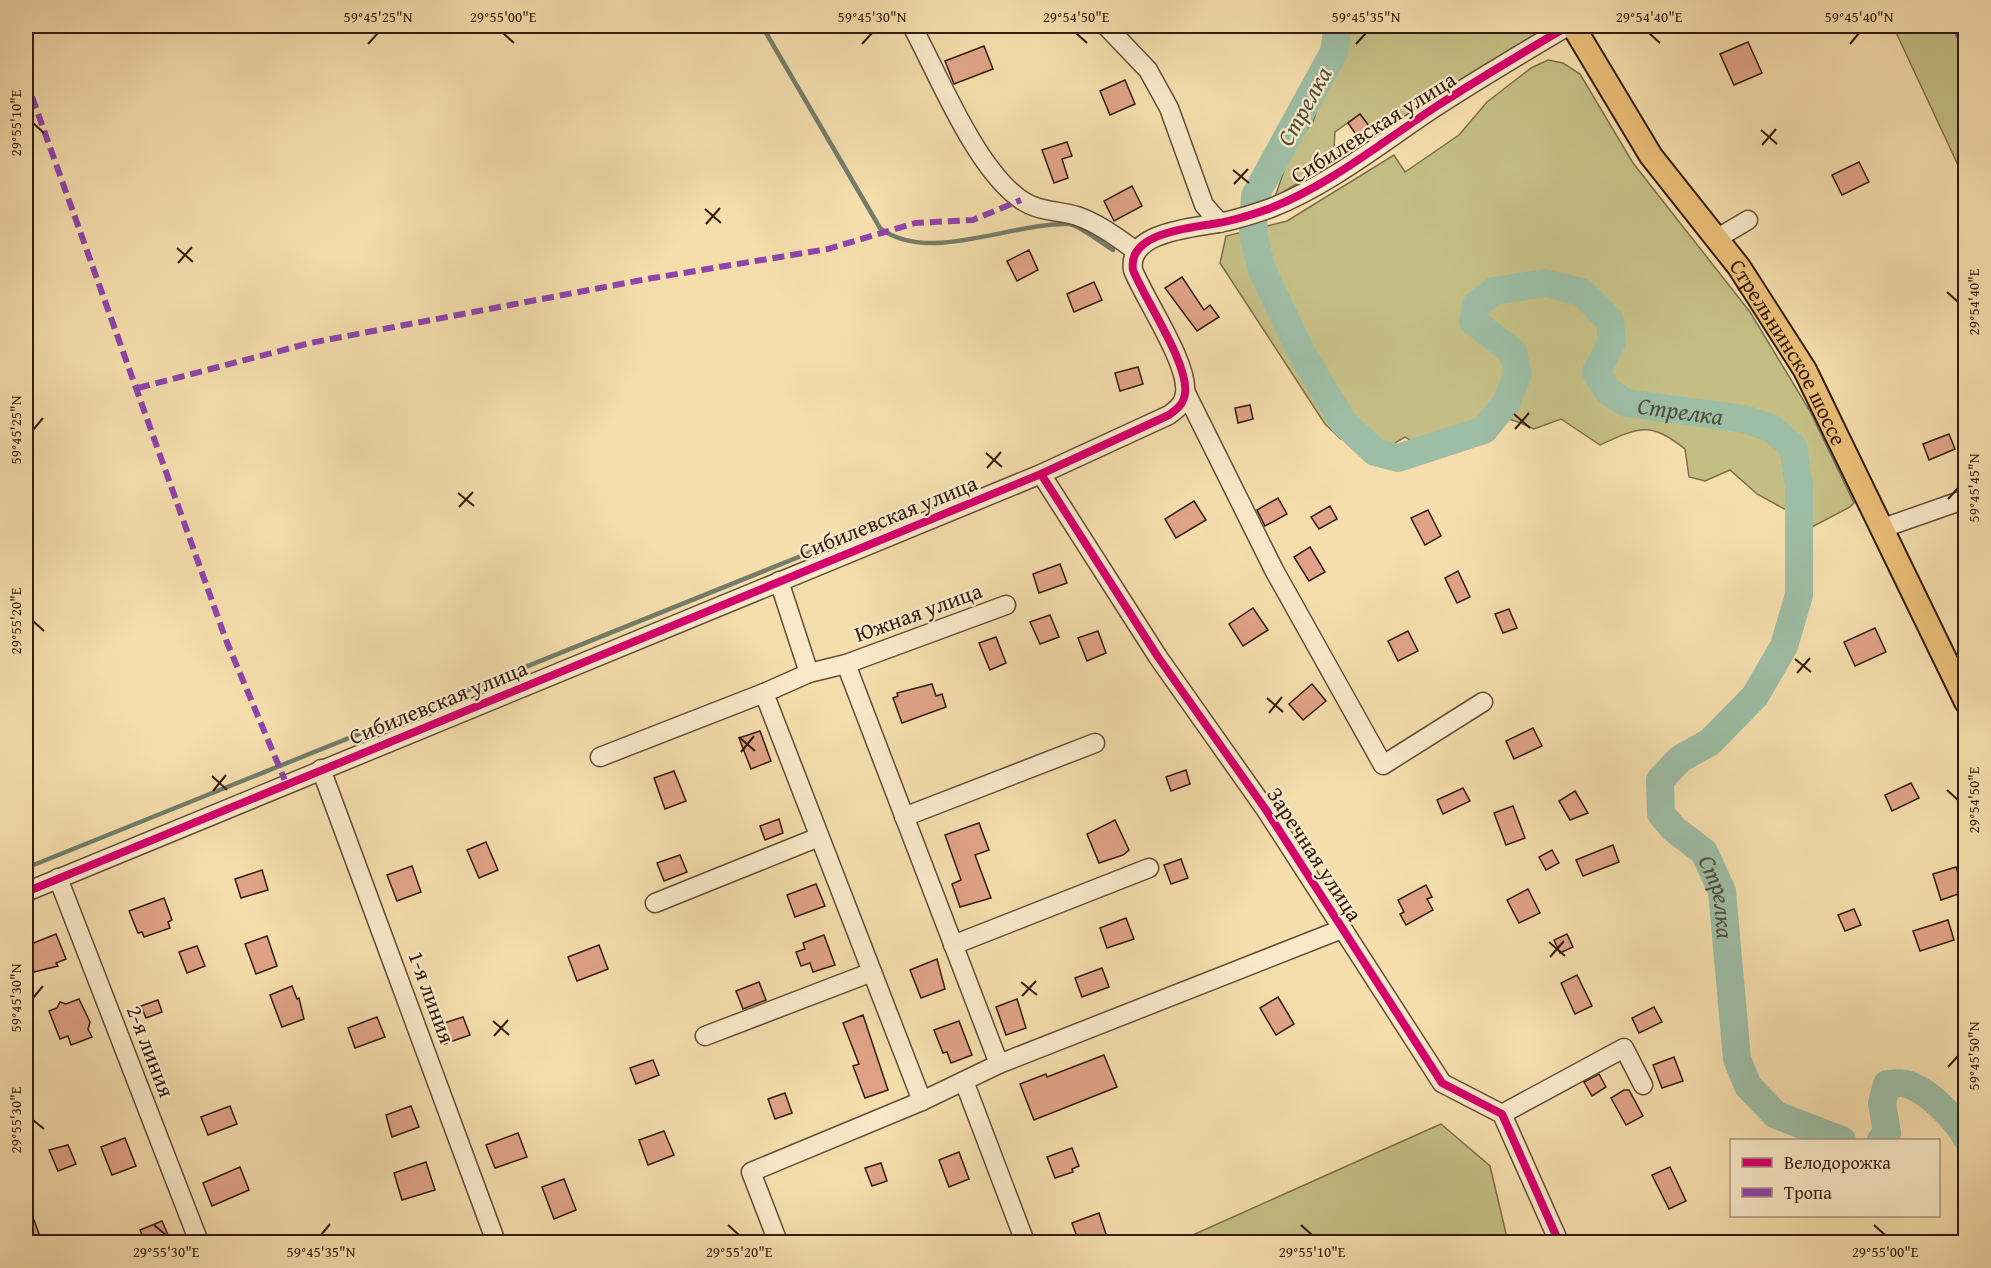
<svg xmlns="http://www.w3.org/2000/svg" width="1991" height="1268" viewBox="0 0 1991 1268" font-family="'Gentium Book Plus',serif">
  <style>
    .green { fill: #c4be84; stroke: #7c6e4b; stroke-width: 1.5 }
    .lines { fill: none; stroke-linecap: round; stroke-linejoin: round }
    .stream { stroke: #737d6a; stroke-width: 4.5 }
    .river { stroke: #9dbda4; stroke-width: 28 }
    .building { fill: #e0a388; stroke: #331d12; stroke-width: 1.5 }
    .minor-casing { stroke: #644d38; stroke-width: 21 }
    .major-casing { stroke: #331d12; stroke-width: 26 }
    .minor { stroke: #f8e9c9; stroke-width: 18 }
    .major { stroke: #eabe76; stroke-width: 22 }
    .quiet { stroke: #8e44ad; stroke-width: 6; stroke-dasharray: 12 6; stroke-linecap: butt }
    .cycleway-casing { stroke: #f8e9c9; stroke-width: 11 }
    .cycleway { stroke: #d6006c; stroke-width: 8 }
    .ticks { fill: none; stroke: #331d12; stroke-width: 2 }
    .labels { text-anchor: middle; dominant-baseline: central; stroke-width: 4.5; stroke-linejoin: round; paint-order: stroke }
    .street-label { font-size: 22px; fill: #331d12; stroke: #f8e9c9 }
    .water-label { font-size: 24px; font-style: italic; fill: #534d3e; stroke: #f8e9c9 }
    .neatline { fill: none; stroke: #331d12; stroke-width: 2 }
    .ticks-label { font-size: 15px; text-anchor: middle; fill: #331d12 }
  </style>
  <rect width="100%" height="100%" fill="#f5ddac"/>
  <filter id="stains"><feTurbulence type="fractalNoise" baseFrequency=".00333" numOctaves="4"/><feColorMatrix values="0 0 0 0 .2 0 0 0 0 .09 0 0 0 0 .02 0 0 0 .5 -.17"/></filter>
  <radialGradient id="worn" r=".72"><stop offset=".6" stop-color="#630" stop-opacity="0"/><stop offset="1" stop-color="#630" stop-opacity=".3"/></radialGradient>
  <g class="green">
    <path d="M1347,26H1549L1545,33L1376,136L1360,114L1335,132L1333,162L1275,197L1292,147L1313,122L1317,109L1316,101L1338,61Z"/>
    <path d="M1893,26H1965V180Z"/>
    <path d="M1548,60L1563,63L1580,74L1633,163L1750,312L1810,411L1854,503L1850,507L1810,528L1811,483L1807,500L1788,511L1757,494L1730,470L1705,481L1689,477L1685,449C1650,421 1639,427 1600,445L1561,419L1534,429C1527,426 1519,422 1512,420C1494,416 1443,440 1421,446L1405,437L1383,450L1341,439L1325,424L1220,263L1226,236L1287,221L1394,155L1405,172L1459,135L1487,102L1531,68Z"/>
    <path d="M1441,1124L1490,1166L1508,1242H1177Z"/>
  </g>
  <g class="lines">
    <g class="stream">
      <path d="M762,26L880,228C928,265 1012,222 1069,224C1079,225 1103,244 1113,250"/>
      <path d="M26,868L841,540"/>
      <path d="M1958,1123L1966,1115"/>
    </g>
    <g class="river">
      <path id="s1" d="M1338,26L1334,52L1255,196L1253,234L1262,270L1301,352L1343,422L1375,452L1398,458L1484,430L1506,403L1518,374L1513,352L1473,321L1476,305L1494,291L1545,283L1582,292L1610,321L1612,342L1596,372L1607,390L1626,403L1744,419L1771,428L1793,447L1799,486V595L1784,646L1755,696L1710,742L1680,759L1660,780L1661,814L1674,829L1704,852L1722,891L1737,1059L1748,1086L1776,1115L1842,1140"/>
      <path d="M1881,1140L1887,1133L1882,1103L1887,1084C1893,1084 1901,1082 1906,1084C1927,1089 1956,1119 1966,1137"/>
    </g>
  </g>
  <g class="building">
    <path d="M1748,42L1762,73L1734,85L1720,54Z"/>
    <path d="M984,46L993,69L954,84L945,61Z"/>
    <path d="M1125,80L1135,104L1110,115L1100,91Z"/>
    <path d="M1360,114L1370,127L1357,136L1348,123Z"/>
    <path d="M1067,142L1072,156L1062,159L1068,178L1054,183L1042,150Z"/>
    <path d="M1859,162L1869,182L1842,195L1832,175Z"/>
    <path d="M1132,186L1142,206L1114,221L1104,201Z"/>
    <path d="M1029,250L1038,270L1017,281L1007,261Z"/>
    <path d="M1182,277L1204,310L1210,305L1219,317L1197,331L1165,288Z"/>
    <path d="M1094,282L1102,300L1074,312L1067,294Z"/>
    <path d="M1138,367L1143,384L1120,391L1115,373Z"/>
    <path d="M1250,405L1253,419L1238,423L1235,408Z"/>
    <path d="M1949,434L1955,449L1929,460L1923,444Z"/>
    <path d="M1278,498L1287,514L1265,526L1257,510Z"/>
    <path d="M1194,501L1206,520L1176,538L1165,519Z"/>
    <path d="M1330,506L1337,519L1319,529L1311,517Z"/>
    <path d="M1428,510L1441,536L1425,545L1411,518Z"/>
    <path d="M1310,547L1325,572L1309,581L1294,557Z"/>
    <path d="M1060,564L1067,583L1039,593L1033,574Z"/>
    <path d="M1458,571L1470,597L1457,603L1445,578Z"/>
    <path d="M1253,608L1268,630L1243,646L1229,624Z"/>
    <path d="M1509,609L1517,628L1503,633L1495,614Z"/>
    <path d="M1050,615L1059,637L1040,644L1030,622Z"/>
    <path d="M1875,628L1886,652L1855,666L1844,642Z"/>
    <path d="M1098,631L1106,653L1087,661L1078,638Z"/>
    <path d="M1408,631L1418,651L1398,661L1388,641Z"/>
    <path d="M996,637L1006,663L990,670L979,643Z"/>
    <path d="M932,684L936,696L942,694L946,707L902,723L893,698L898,696L897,693Z"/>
    <path d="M1312,684L1326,701L1303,720L1289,704Z"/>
    <path d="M1533,728L1542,746L1514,759L1506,741Z"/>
    <path d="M760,731L771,761L751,769L739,738Z"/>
    <path d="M1186,770L1190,784L1171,791L1166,777Z"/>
    <path d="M674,771L686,801L665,809L654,778Z"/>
    <path d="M1911,783L1919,798L1892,811L1885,795Z"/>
    <path d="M1463,788L1470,801L1443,814L1437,800Z"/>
    <path d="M1575,791L1588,813L1570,820L1559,801Z"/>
    <path d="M1513,806L1525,838L1506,845L1494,813Z"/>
    <path d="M779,819L783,833L765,840L760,826Z"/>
    <path d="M1115,820L1129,850L1123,855L1099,863L1087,834Z"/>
    <path d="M979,823L989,850L975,855L991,898L960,907L952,884L961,880L945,835Z"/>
    <path d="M486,842L498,870L479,878L467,850Z"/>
    <path d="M1613,845L1619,862L1583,876L1576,860Z"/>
    <path d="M1552,850L1559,863L1546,870L1539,857Z"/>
    <path d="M680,855L687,872L664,881L657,863Z"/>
    <path d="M1181,859L1188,878L1171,884L1164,865Z"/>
    <path d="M412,866L421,892L397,901L387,875Z"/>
    <path d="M1956,867L1964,892L1941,900L1933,874Z"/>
    <path d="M262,870L268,890L241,898L235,879Z"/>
    <path d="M816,884L825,906L795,917L787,895Z"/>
    <path d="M1426,885L1432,897L1427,899L1433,910L1406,925L1400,914L1404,912L1398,900Z"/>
    <path d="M1528,889L1540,913L1519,923L1507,900Z"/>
    <path d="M164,898L172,920L168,922L170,928L144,937L142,932L138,933L129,911Z"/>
    <path d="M1854,909L1861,925L1845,931L1838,915Z"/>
    <path d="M1126,918L1134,939L1107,948L1100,928Z"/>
    <path d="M1948,920L1954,940L1920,951L1913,931Z"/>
    <path d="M56,934L66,959L56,963L58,966L34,972L29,959L26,960V946Z"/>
    <path d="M1567,934L1573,947L1560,953L1554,940Z"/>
    <path d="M824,935L835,965L813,972L810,963L801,966L796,952L805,949L803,943Z"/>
    <path d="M267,936L277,966L256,974L245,944Z"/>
    <path d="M599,945L608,969L577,981L568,957Z"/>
    <path d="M197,946L205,966L187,973L179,952Z"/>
    <path d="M937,959L945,989L921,998L910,970Z"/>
    <path d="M1102,968L1109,987L1082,997L1075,978Z"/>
    <path d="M1577,975L1592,1006L1575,1014L1561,983Z"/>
    <path d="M759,982L766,1000L743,1009L736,991Z"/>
    <path d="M292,986L297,999L299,998L304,1019L282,1027L270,995Z"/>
    <path d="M1278,997L1294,1024L1276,1035L1260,1008Z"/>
    <path d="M79,999L90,1022L88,1029L92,1037L71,1045L68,1036L60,1039L49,1011L57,1008L60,1002L66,1004Z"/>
    <path d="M1017,999L1026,1028L1006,1035L996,1007Z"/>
    <path d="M158,1000L162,1012L146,1018L141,1006Z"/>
    <path d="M1654,1007L1662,1022L1639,1033L1632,1018Z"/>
    <path d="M863,1015L888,1090L865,1098L853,1066L859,1064L843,1023Z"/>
    <path d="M377,1017L385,1037L355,1048L348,1028Z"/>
    <path d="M463,1017L470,1035L444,1044L438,1025Z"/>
    <path d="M959,1021L972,1055L951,1063L947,1052L943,1053L934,1030Z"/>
    <path d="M1104,1055L1117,1087L1034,1120L1020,1084L1046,1074L1047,1077Z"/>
    <path d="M1674,1057L1683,1081L1662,1088L1653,1065Z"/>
    <path d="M653,1060L659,1075L636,1084L630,1068Z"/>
    <path d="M1599,1074L1606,1087L1592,1096L1584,1082Z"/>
    <path d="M1624,1090H1629L1643,1116L1626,1125L1611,1098Z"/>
    <path d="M785,1093L792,1113L775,1119L768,1099Z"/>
    <path d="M230,1106L237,1124L208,1135L201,1117Z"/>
    <path d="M411,1106L419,1127L392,1137L386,1115Z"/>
    <path d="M664,1131L674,1155L648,1165L639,1140Z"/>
    <path d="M518,1133L527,1157L495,1168L486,1145Z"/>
    <path d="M125,1138L136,1166L112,1175L101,1147Z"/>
    <path d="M68,1145L76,1164L58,1171L49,1150Z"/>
    <path d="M1072,1148L1079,1166L1072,1169L1073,1172L1055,1178L1047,1157Z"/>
    <path d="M959,1152L969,1179L949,1187L939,1160Z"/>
    <path d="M426,1162L435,1190L402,1200L394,1173Z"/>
    <path d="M881,1163L887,1181L872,1186L865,1168Z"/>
    <path d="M240,1167L249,1190L212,1206L203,1183Z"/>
    <path d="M1670,1167L1686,1201L1669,1209L1652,1175Z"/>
    <path d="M564,1179L576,1210L554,1219L542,1187Z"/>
    <path d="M27,1201L42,1242H28L26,1234Z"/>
    <path d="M1099,1213L1108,1240L1101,1242H1079L1072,1223Z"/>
    <path d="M162,1221L171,1242H145L140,1230Z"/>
  </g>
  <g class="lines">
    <g class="minor-casing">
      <g id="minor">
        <path d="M912,26C939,76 975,167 1020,199C1038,212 1057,210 1077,216C1098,223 1118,238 1136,251"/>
        <path d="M1106,26L1148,70L1169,108L1204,205L1220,223"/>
        <path d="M1716,239L1748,220"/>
        <path d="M1186,393L1274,570L1383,765L1483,702"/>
        <path d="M1041,474L1158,657L1266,810L1442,1083L1502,1114L1559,1242"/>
        <path d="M1883,528L1966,499"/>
        <path d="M779,581L809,673L846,664L999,1064L1342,929"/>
        <path d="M846,664L1006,605"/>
        <path d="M809,673L764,693L922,1101L999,1064"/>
        <path d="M600,757L764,693"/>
        <path d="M321,769L496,1242"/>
        <path d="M904,817L1095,743"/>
        <path d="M58,878L199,1242"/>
        <path d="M26,892L1041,474L1169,415C1177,409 1184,404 1185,393C1189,364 1145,300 1133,270C1127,232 1192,228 1218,223C1236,220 1254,214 1271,208C1331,184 1382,142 1437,106C1480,78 1524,52 1568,26"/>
        <path d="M655,903L819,837"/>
        <path d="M953,945L1149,868"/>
        <path d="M705,1036L872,972"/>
        <path d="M964,1081L1025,1242"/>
        <path d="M1502,1114L1624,1048L1643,1085"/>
        <path d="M778,1242L751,1172L922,1101"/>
      </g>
    </g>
    <g class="major-casing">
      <g id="major">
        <path id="s2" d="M1573,26L1651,156L1739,267L1805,370L1966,702"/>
      </g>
    </g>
    <use href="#minor" class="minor"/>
    <use href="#major" class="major"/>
    <g class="quiet">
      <path d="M1955,26L1966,56"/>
      <path d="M26,80L226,640L286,783"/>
      <path d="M138,388L310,343L647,279L828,249L915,223L973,220L1021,200"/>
    </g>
    <g class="cycleway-casing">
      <g id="cycleway">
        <path d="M1041,474L1158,657L1266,810L1442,1083L1502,1114L1559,1242"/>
        <path d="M26,892L1041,474L1169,415C1177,409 1184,404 1185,393C1189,364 1145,300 1133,270C1127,232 1192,228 1218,223C1236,220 1254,214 1271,208C1331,184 1382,142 1437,106C1480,78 1524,52 1568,26"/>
      </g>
    </g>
    <use href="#cycleway" class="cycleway"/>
  </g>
  <path class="ticks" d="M503,33L514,43M1076,33L1087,43M1649,33L1660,43M368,44L378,33M862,44L872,33M1356,44L1366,33M1850,44L1859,33M33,123L44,133M1761,130L1777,144M1762,145L1776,129M1233,170L1249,183M1234,184L1248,169M705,209L721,223M706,224L720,208M177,248L193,262M178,263L192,247M1947,292L1958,302M1514,414L1530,428M1515,429L1529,413M33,430L43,418M986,453L1002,467M987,468L1001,452M458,493L474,506M1948,499L1958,488M459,507L473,492M33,621L44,631M1795,659L1811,672M1797,673L1810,658M1267,698L1283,712M1269,713L1282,697M739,737L755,751M741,752L754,736M212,776L227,790M1947,790L1958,800M213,791L226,775M1549,942L1565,956M1550,957L1564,941M1021,982L1037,995M1022,996L1036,981M33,998L43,986M493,1021L509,1035M494,1036L508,1020M1948,1067L1958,1056M33,1120L44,1129M154,1225L166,1235M728,1225L739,1235M1301,1225L1312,1235M1874,1225L1885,1235M321,1235L330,1224"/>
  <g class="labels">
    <g class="street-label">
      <text transform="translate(1373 127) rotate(-32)">Сибилевская улица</text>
      <text stroke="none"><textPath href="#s2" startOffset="392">Стрельнинское шоссе</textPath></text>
      <text transform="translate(888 517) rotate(-22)">Сибилевская улица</text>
      <text transform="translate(918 612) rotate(-20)">Южная улица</text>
      <text transform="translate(438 702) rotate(-22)">Сибилевская улица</text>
      <text transform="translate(1315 854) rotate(57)">Заречная улица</text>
      <text transform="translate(432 997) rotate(70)">1-я линия</text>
      <text transform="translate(151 1051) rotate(69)">2-я линия</text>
    </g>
    <g class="water-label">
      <text transform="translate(1304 106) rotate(-61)">Стрелка</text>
      <text stroke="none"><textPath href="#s1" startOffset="1059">Стрелка</textPath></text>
      <text stroke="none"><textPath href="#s1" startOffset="1707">Стрелка</textPath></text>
    </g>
  </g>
  <rect width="1991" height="1268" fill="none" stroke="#f5ddac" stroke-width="66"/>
  <rect x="1730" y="1139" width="210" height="78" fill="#f8e9c9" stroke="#a99780" stroke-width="1.5"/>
  <rect x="1742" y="1158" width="30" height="9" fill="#d6006c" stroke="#a99780" stroke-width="1.5"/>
  <text x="1784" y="1169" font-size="18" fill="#331d12">Велодорожка</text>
  <rect x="1742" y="1188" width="30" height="9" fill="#8e44ad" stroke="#a99780" stroke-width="1.5"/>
  <text x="1784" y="1199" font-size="18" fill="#331d12">Тропа</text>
  <rect x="33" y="33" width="1925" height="1202" class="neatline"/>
  <g class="ticks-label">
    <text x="378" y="22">59°45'25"N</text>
    <text x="503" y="22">29°55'00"E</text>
    <text x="872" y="22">59°45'30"N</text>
    <text x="1076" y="22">29°54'50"E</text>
    <text x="1366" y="22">59°45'35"N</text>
    <text x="1649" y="22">29°54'40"E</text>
    <text x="1859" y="22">59°45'40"N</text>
    <text transform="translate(16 123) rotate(-90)" y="5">29°55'10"E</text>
    <text transform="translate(1974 302) rotate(-90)" y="5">29°54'40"E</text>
    <text transform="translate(16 430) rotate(-90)" y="5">59°45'25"N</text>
    <text transform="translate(1974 488) rotate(-90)" y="5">59°45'45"N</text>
    <text transform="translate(16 621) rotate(-90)" y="5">29°55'20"E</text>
    <text transform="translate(1974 800) rotate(-90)" y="5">29°54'50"E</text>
    <text transform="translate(16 998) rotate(-90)" y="5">59°45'30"N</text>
    <text transform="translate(1974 1056) rotate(-90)" y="5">59°45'50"N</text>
    <text transform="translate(16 1120) rotate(-90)" y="5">29°55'30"E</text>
    <text x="166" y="1257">29°55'30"E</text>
    <text x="321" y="1257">59°45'35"N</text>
    <text x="739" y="1257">29°55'20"E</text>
    <text x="1312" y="1257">29°55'10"E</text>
    <text x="1885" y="1257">29°55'00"E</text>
  </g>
  <rect width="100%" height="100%" filter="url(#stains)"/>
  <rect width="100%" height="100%" fill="url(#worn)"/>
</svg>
